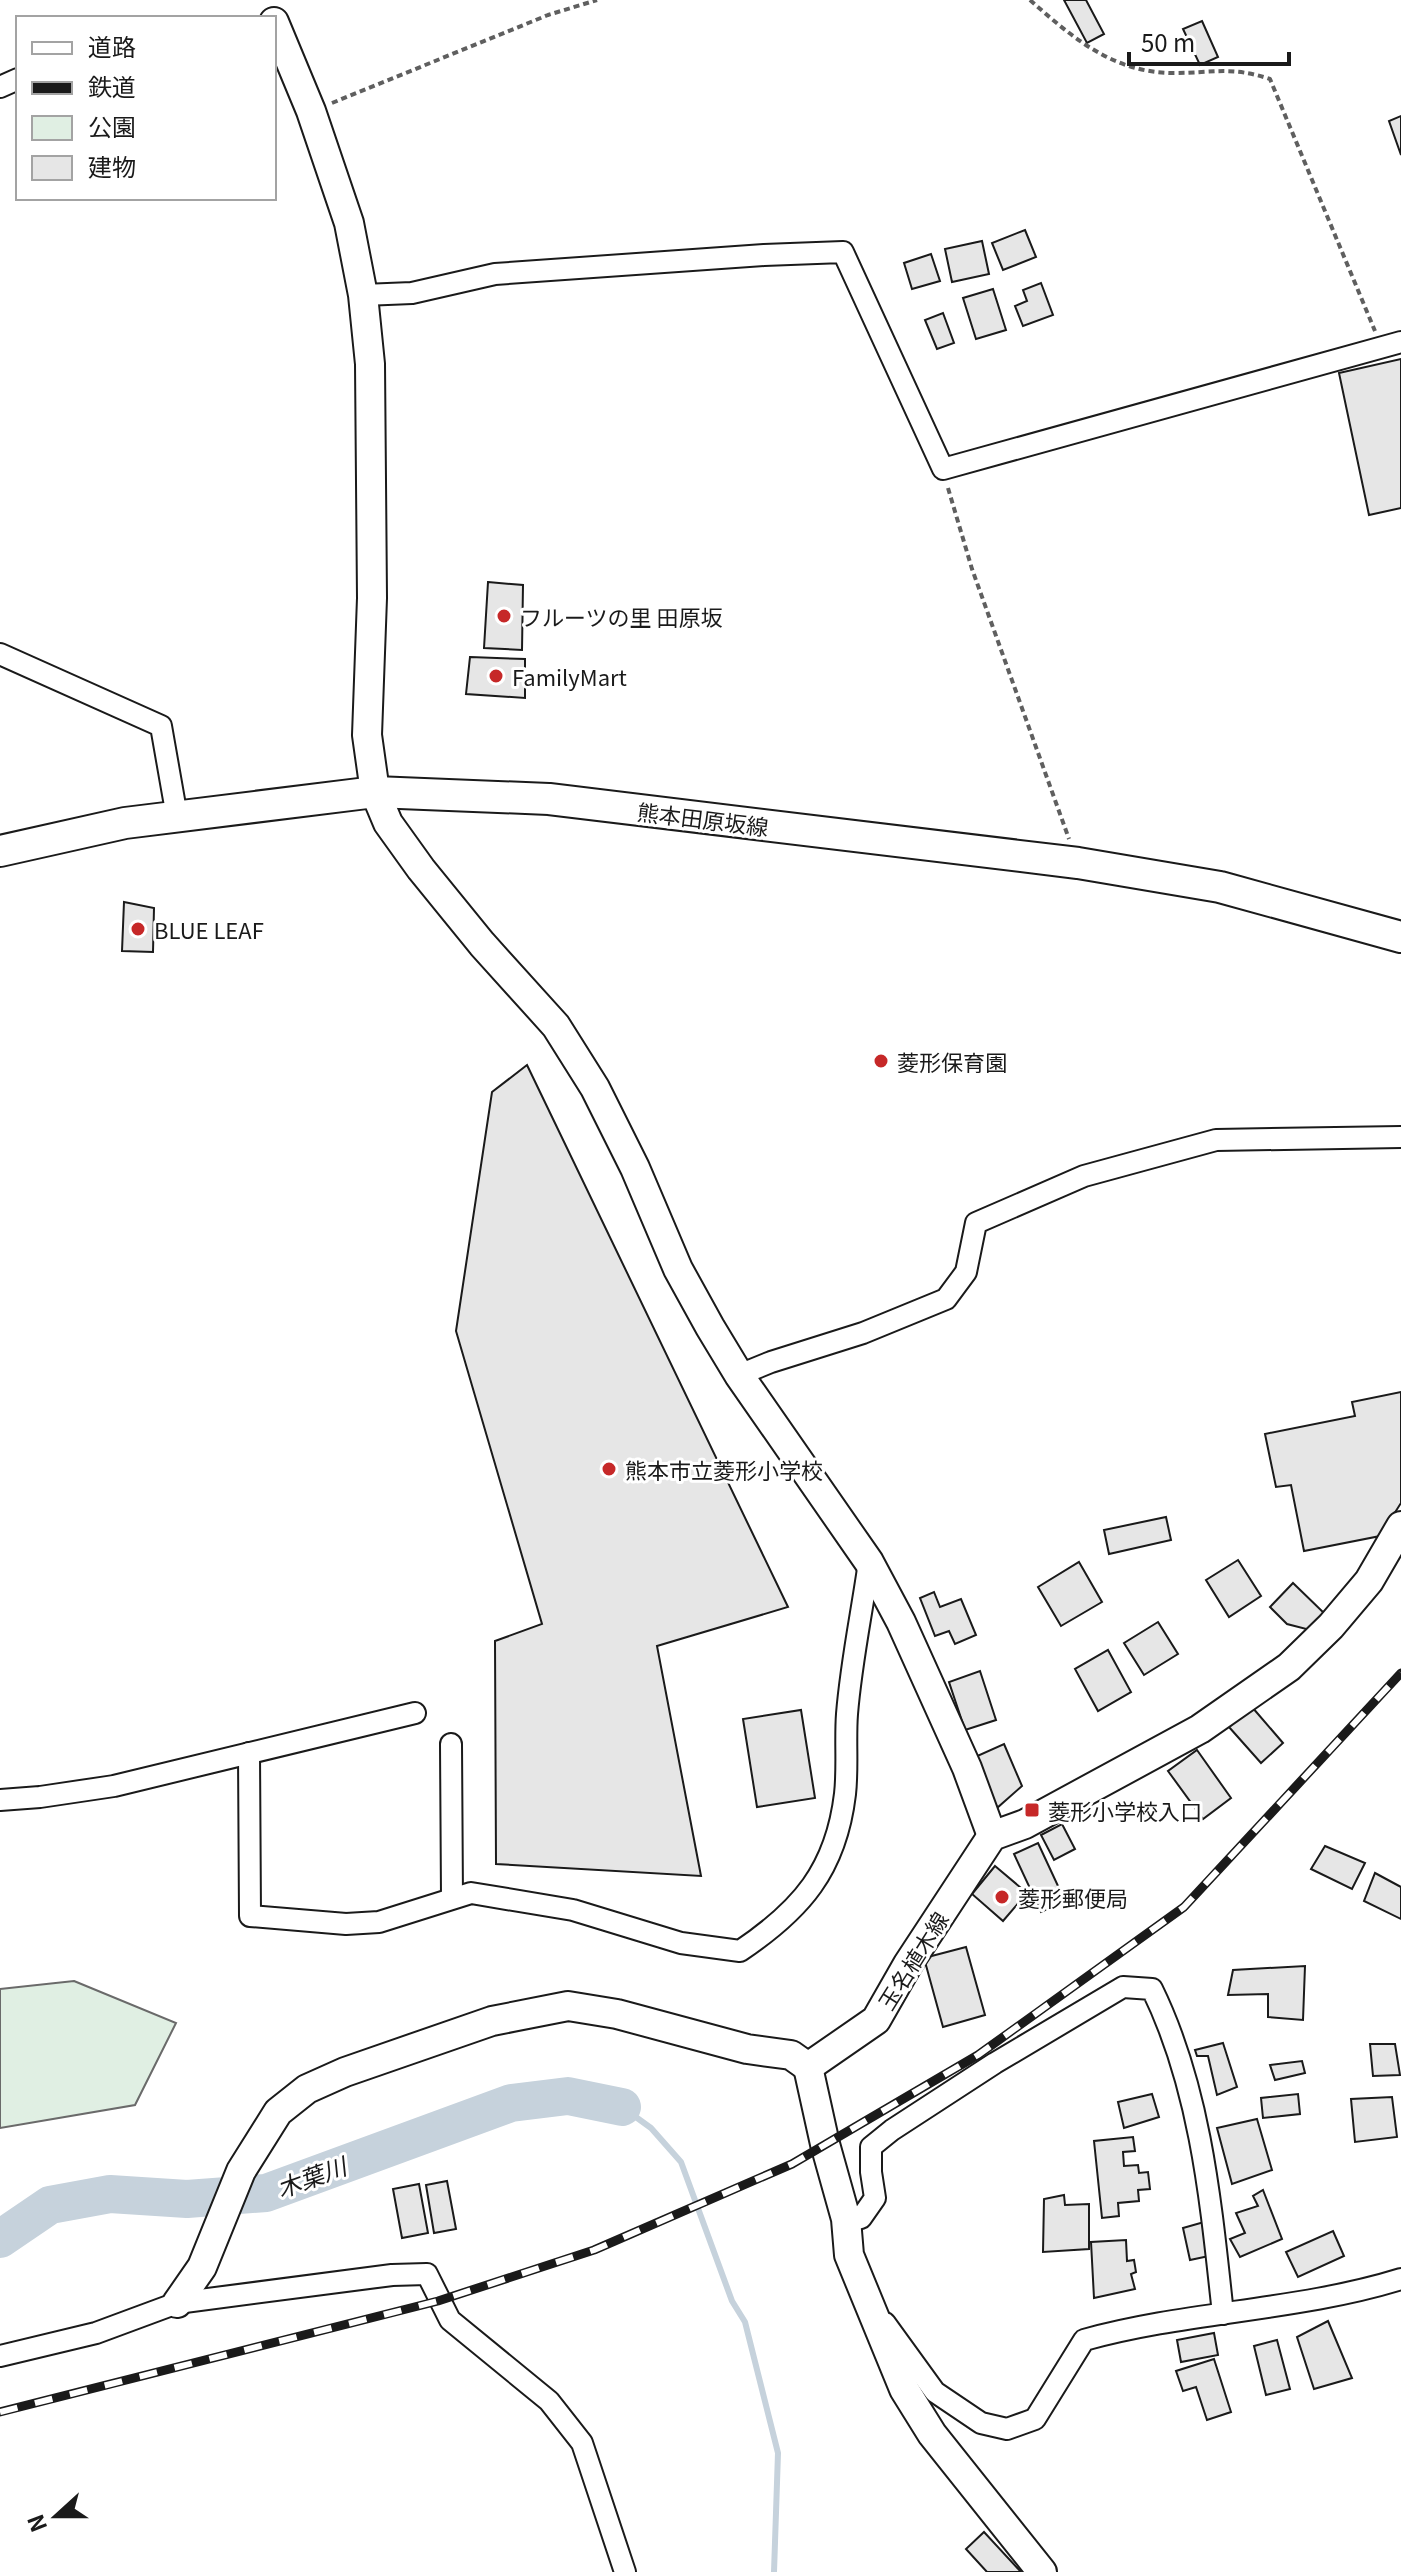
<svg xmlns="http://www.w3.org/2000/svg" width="1401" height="2572" viewBox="0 0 1401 2572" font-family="Georgia,'Noto Sans JP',serif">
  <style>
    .green { fill: #e0efe3; stroke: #6a6a6a; stroke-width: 2 }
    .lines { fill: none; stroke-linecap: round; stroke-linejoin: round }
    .stream { stroke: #c6d2dc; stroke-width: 6 }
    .river { stroke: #c6d2dc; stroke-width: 38 }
    .building { fill: #e6e6e6; stroke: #1a1a1a; stroke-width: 2 }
    .street-casing { stroke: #1a1a1a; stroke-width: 24 }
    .secondary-casing { stroke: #1a1a1a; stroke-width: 32 }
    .primary-casing { stroke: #1a1a1a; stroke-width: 34 }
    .path { stroke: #5f5f5f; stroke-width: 4; stroke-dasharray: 6 4; stroke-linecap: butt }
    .street { stroke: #fff; stroke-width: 20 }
    .secondary { stroke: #fff; stroke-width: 28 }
    .primary { stroke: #fff; stroke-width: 30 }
    .rail-casing { stroke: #1a1a1a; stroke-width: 9 }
    .rail { stroke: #fff; stroke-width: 6; stroke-dasharray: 18; stroke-linecap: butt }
    .poi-dot { fill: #c62828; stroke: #fff; stroke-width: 3 }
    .labels { text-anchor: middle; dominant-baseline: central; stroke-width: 6; stroke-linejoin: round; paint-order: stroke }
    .poi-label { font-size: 22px; fill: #1a1a1a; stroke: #fff; text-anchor: start }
    .street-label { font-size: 22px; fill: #1a1a1a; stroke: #fff }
    .water-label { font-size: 24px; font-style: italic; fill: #1a1a1a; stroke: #fff }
  </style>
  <rect width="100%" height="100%" fill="#fff"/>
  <path class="green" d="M74,1981L176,2023L135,2105L0,2128V1989Z"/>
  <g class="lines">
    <path class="stream" d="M622,2107L651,2128L681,2162L732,2301L745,2322L778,2453L774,2572"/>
    <path class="river" d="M0,2239L50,2205L110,2194L187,2199L266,2193L511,2103L568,2096L622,2107"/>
  </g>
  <g class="building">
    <path d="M1064,0H1086L1104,34L1087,43Z"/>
    <path d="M1202,21L1218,57L1200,65L1183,29Z"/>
    <path d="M1401,116V155L1389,121Z"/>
    <path d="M1025,230L1036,257L1003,270L992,243Z"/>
    <path d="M982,241L989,274L952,282L945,249Z"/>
    <path d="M931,254L940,281L912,289L904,263Z"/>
    <path d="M1041,283L1053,315L1023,326L1015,306L1027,301L1023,290Z"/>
    <path d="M993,289L1006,330L976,339L963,298Z"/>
    <path d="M943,313L954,343L937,349L925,320Z"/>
    <path d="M1401,359V508L1369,515L1339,373Z"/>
    <path d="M488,582L523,585L522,650L484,648Z"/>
    <path d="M470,657L525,659V698L466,694Z"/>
    <path d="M124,902L154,908L153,952L122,951Z"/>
    <path d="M527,1065L788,1607L657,1646L701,1876L496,1864L495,1641L542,1624L456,1331L492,1092Z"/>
    <path d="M1401,1392V1503L1380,1536L1304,1551L1291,1485L1276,1487L1265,1434L1355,1416L1352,1402Z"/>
    <path d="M1166,1517L1171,1540L1109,1554L1104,1530Z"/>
    <path d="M1238,1560L1261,1596L1229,1617L1206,1580Z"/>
    <path d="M1079,1562L1102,1602L1061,1626L1038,1587Z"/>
    <path d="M1293,1583L1325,1614L1310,1630L1287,1624L1270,1607Z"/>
    <path d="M934,1592L940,1607L961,1599L976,1635L955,1644L949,1631L935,1636L920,1598Z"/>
    <path d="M1158,1622L1178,1654L1144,1675L1124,1643Z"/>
    <path d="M1108,1650L1131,1692L1098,1711L1075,1669Z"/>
    <path d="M980,1671L996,1720L965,1730L949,1682Z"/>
    <path d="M1252,1707L1283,1743L1261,1763L1229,1727Z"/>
    <path d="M801,1710L815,1798L757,1807L743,1719Z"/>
    <path d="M1004,1744L1022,1786L997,1808L975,1757Z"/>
    <path d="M1197,1750L1231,1798L1203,1819L1168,1771Z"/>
    <path d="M1062,1824L1075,1849L1054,1860L1041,1835Z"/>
    <path d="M1038,1843L1065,1901L1041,1912L1014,1854Z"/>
    <path d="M1325,1846L1365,1863L1352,1889L1311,1869Z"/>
    <path d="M995,1866L1027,1893L1003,1921L972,1894Z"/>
    <path d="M1375,1873L1401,1887V1919L1364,1901Z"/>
    <path d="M966,1947L985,2015L943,2027L924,1958Z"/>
    <path d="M1305,1966L1303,2020L1268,2017V1994L1228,1995L1233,1970Z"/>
    <path d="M1223,2043L1237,2087L1217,2095L1208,2056H1197L1195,2050Z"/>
    <path d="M1370,2044H1395L1400,2075L1373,2076Z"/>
    <path d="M1302,2061L1305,2073L1275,2080L1270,2065Z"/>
    <path d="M1152,2094L1159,2117L1124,2128L1118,2102Z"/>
    <path d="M1298,2094L1300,2114L1263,2118L1261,2098Z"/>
    <path d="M1392,2097L1397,2137L1355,2142L1351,2099Z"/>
    <path d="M1257,2119L1272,2170L1232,2184L1217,2128Z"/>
    <path d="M1133,2137L1135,2151L1123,2152L1124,2166L1138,2165L1139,2173L1148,2172L1150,2189L1138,2190L1139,2201L1118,2203L1119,2216L1102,2218L1094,2141Z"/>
    <path d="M447,2181L456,2229L434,2233L426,2185Z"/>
    <path d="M419,2184L428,2233L402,2238L393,2189Z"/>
    <path d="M1263,2190L1282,2239L1240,2257L1230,2239L1245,2233L1236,2213L1258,2206L1253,2196Z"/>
    <path d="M1064,2195L1065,2205L1089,2204V2249L1043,2252L1044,2199Z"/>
    <path d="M1204,2222L1209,2256L1190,2260L1183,2228Z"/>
    <path d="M1333,2231L1344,2256L1298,2277L1286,2252Z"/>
    <path d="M1126,2240L1127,2261L1134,2260L1136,2272L1131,2274L1135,2289L1094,2298L1091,2242Z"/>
    <path d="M1328,2321L1352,2378L1314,2389L1297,2337Z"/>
    <path d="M1214,2333L1218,2355L1181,2362L1177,2340Z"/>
    <path d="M1277,2340L1290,2389L1266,2395L1254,2346Z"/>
    <path d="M1214,2359L1231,2412L1207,2420L1196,2387L1183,2391L1176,2371Z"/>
    <path d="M984,2532L1021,2572H987L966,2549Z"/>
  </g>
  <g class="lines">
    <g class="street-casing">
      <g id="street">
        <path d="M0,87L18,79"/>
        <path d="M363,295L412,293L495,274L764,255L843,252L943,469L1401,342"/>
        <path d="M0,654L161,726L177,817"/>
        <path d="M739,1375L771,1362L863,1333L946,1299L966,1272L976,1223L1084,1176L1216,1140L1401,1137"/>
        <path d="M451,1744L452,1898"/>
        <path d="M249,1753L250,1916L346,1924L379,1922L471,1893L573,1910L681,1943L740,1951C801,1910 836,1870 845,1794C848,1768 845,1740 847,1714C851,1663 862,1612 869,1562"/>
        <path d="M0,1800L40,1797L114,1786L415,1713"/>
        <path d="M847,2222L861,2218L875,2198L871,2172V2147L892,2130L995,2063L1123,1987L1152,1989C1201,2089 1211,2204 1223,2314"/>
        <path d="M885,2323L935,2392L981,2423L1007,2429L1035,2419L1084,2340C1188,2311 1298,2311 1401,2279"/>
        <path d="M0,2356L96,2333L177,2303L392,2275L427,2274L450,2320L549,2401L582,2443L625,2572"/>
      </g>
    </g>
    <g class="secondary-casing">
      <g id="secondary">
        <path d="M274,22L311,111L349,223L363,295L370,364L372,598L367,735L375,792L388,823L421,869L482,944L556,1026L595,1088L635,1168L678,1269L710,1327L739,1375L869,1562L901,1622L967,1768L992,1836"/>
        <path d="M808,2067L876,2020L908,1964L992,1836L1025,1824L1200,1729L1289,1667L1331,1626L1369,1581L1401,1526"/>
        <path d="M808,2067L825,2144L846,2219L849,2255L904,2389L932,2434L1042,2572"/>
        <path d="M177,2303L202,2267L241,2171L278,2112L307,2089L345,2072L492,2021L568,2006L617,2014L747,2049L791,2055L808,2067"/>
      </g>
    </g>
    <g class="primary-casing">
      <path id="primary" d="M0,851L125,823L375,792L549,799L1078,863L1220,887L1401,937"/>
    </g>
    <g class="path">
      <path d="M1030,0C1073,38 1113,73 1174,73C1213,73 1231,66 1270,79L1375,331"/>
      <path d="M332,103L548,15L597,0"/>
      <path d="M948,488L972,569L1069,839"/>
    </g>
    <use href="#street" class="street"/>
    <use href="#secondary" class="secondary"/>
    <use href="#primary" class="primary"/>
    <g class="rail-casing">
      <path id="rail" d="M0,2412L438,2301L594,2250L792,2164L978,2055L1184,1907L1401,1673"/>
    </g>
    <use href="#rail" class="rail"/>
  </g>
  <g class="poi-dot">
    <circle cx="504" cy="616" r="8"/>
    <circle cx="496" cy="676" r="8"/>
    <circle cx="138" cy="929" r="8"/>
    <circle cx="881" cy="1061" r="8"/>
    <circle cx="609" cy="1469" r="8"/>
    <rect x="1024" y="1802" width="16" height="16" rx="4"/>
    <circle cx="1002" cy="1897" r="8"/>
  </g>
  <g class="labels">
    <g class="poi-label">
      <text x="520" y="616">フルーツの里 田原坂</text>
      <text x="512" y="676">FamilyMart</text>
      <text x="154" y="929">BLUE LEAF</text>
      <text x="897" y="1061">菱形保育園</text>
      <text x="625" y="1469">熊本市立菱形小学校</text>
      <text x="1048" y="1810">菱形小学校入口</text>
      <text x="1018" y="1897">菱形郵便局</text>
    </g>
    <g class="street-label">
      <text transform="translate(703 818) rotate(7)">熊本田原坂線</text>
      <text transform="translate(912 1960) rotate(-58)">玉名植木線</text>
    </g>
    <g class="water-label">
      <text transform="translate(311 2176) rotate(-20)">木葉川</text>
    </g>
  </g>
  <rect x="16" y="16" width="260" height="184" fill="#ffffff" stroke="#a3a3a3" stroke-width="2"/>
  <rect x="32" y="42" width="40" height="12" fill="#ffffff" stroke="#a3a3a3" stroke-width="2"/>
  <text x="88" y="56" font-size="24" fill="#1a1a1a">道路</text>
  <rect x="32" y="82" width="40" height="12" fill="#1a1a1a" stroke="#a3a3a3" stroke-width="2"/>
  <text x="88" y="96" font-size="24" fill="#1a1a1a">鉄道</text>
  <rect x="32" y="116" width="40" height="24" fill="#e0efe3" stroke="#a3a3a3" stroke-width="2"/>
  <text x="88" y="136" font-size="24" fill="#1a1a1a">公園</text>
  <rect x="32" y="156" width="40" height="24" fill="#e6e6e6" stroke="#a3a3a3" stroke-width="2"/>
  <text x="88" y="176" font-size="24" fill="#1a1a1a">建物</text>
  <g transform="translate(56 2516) rotate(249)" stroke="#ffffff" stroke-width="6" paint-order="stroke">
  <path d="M0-6L14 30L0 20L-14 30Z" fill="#1a1a1a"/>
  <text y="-12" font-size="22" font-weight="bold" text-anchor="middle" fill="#1a1a1a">N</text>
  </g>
  <path d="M1129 52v12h160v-12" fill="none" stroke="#1a1a1a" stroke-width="4"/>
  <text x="1141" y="52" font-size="24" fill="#1a1a1a" stroke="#ffffff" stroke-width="6" paint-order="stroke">50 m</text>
</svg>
